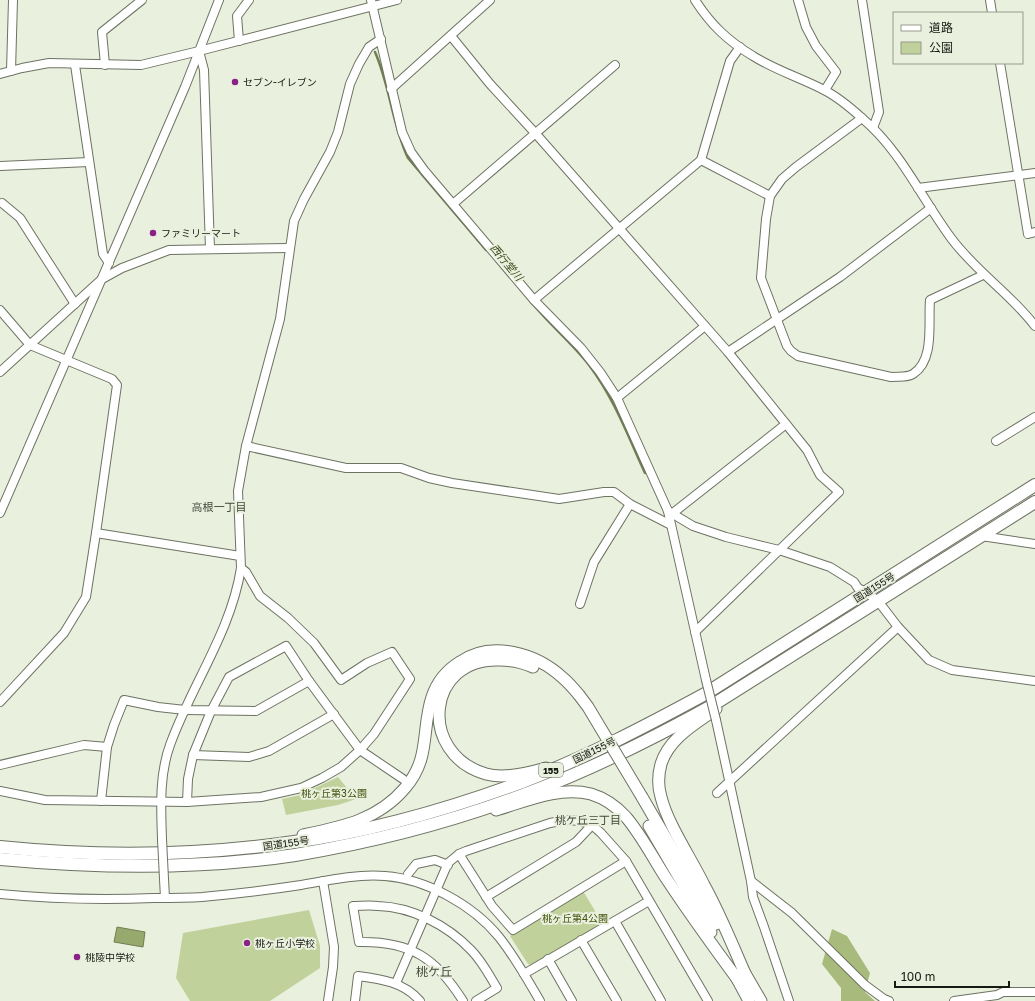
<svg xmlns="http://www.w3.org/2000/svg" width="1035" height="1001" viewBox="0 0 1035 1001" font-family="'Golos Text','Noto Sans JP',sans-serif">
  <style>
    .green { fill: #c0d19b }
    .forest { fill: #a8bb7d }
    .water { fill: #97a96c; stroke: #717e51 }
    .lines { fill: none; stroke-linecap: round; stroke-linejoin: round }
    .stream { stroke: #717e51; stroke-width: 2.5 }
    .minor-casing { stroke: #6d7363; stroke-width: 10 }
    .major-casing { stroke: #6d7363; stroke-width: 13 }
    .highway-casing { stroke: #6d7363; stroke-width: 14 }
    .minor { stroke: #fff; stroke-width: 8 }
    .major { stroke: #fff; stroke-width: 11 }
    .highway { stroke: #fff; stroke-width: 12 }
    .minor-bridge-casing { stroke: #6d7363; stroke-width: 10; stroke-linecap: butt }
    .major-bridge-casing { stroke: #6d7363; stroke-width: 13; stroke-linecap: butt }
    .minor-bridge { stroke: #fff; stroke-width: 8 }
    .major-bridge { stroke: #fff; stroke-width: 11 }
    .poi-dot { fill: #8a2186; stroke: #eaf0de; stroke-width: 1.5 }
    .labels { text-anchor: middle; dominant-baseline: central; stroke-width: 4; stroke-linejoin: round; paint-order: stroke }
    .shield { fill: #eaf0de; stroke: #565a50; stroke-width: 1 }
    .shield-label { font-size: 9px; font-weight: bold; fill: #171913 }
    .poi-label { font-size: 10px; fill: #171913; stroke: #eaf0de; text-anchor: start }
    .street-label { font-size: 10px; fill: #171913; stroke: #eaf0de }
    .park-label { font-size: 10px; fill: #43520d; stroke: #eaf0de }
    .water-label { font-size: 11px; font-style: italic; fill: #3a4618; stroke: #eaf0de }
    .neighbourhood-label { font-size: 11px; fill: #434839; stroke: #eaf0de }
    .quarter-label { font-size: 12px; fill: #434839; stroke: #eaf0de }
  </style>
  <rect width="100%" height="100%" fill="#eaf0de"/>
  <g class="green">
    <path d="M338,777L356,799L338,805L286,815L282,799L300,795Z"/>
    <path d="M583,891L603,924L531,965L528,964L510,936Z"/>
    <path d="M309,910L320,946V968L270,1001H190L176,978L183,933Z"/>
  </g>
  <path class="forest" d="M832,929L847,936L870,973L865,992L875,1001H841V988L822,964Z"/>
  <path class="water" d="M117,927L145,932L143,947L114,942Z"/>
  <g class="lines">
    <g class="stream">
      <path d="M375,52C390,86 392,124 408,158L486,250"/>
      <path d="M533,304C550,325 572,343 589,365C614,398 628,436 645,473"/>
    </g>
    <g class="minor-casing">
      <g id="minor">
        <path d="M371,0L402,132L411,152L424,170L534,300L581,348L600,372L617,398L668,511L706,680"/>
        <path d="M695,0C711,25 728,41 753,56C775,70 801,78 824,90C838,97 852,109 863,119C901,151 922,199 951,238C976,272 1010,293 1035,326"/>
        <path d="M798,0L806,27L816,46L836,72L825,90"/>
        <path d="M862,0L879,112L873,128"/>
        <path d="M990,0L992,13"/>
        <path d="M451,36L490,84L536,134L728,352L807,450L820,475L839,492L695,632"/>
        <path d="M239,41L237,16L249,0"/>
        <path d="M199,51L204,70L210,249"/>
        <path d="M1000,63L1028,234L1035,232"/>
        <path d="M75,65L103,254L109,263"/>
        <path d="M105,65L102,32L142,0"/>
        <path d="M11,71L13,0"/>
        <path d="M0,74L22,68L49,63L141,65L199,51L397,0"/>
        <path d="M391,89L490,0"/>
        <path d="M862,118L796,167L782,179L770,196L766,219L761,278L787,346L791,351L798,356L891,377C898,376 907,378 913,374C935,360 928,323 930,300L983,275"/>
        <path d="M701,160L770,196"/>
        <path d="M0,166L89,162"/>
        <path d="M918,188L1035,173"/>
        <path d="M2,203L20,218L75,304"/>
        <path d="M453,204L615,65"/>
        <path d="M534,300L701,160L730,61L740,47"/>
        <path d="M0,310L30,345L112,379L117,385L96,533L86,597L64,633L0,702"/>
        <path d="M728,352L840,277L931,208"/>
        <path d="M0,372L102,279L122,268L169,250L289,248"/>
        <path d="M617,398L705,326"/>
        <path d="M996,441L1035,417"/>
        <path d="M246,446L346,468H401L429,478L452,483L559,499L604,492H614L630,504L671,525"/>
        <path d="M668,511L693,526L726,537L779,550L830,567L854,582L858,588L866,592L878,601L898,627L929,660L952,670L1035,681"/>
        <path d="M0,513L185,87L219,0"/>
        <path d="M673,513L786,424"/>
        <path d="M96,533L240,556"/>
        <path d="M981,536L1035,544"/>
        <path d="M580,604L594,562L630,504"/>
        <path d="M716,720L751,881L753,897L764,927L789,1001"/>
        <path d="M193,755L249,757L269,751L334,714"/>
        <path d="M0,765L84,745L107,747"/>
        <path d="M0,791L45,800L187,802L261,797L301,788L322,778L341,767L360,750L374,734L410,679L392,652L367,663L341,680L314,643L288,618L260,596L246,572L241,568"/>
        <path d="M717,793L898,627"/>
        <path d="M101,801L107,747L114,725L124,700L158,707L185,710L256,711L309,681"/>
        <path d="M187,802L188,779L193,755L211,711L229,677L286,646L309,681L360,750L403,779"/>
        <path d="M162,839C161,808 159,775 170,745C191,686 231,632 241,568L238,491L246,446L280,319L294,221L304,199L330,152L338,132L350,84L359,64L369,47L381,39"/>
        <path d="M459,854L492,906L513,930L626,861"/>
        <path d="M408,874L416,864L435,860L448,865"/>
        <path d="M164,879L165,898"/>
        <path d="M323,881L334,947L333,967L328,1001"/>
        <path d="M751,881L792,913L865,985L884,999L889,1001"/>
        <path d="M0,894C51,899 102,900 154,898C170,898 186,898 202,897C235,894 268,890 301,885C329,880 356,874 385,876C426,879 473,905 499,937C515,957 527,979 540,1001"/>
        <path d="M486,897L576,842L592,825"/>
        <path d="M615,921L661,1001"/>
        <path d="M581,940L617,1001"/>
        <path d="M548,959L572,1001"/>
        <path d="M524,974L649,901"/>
        <path d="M396,983L448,863L459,854L466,851L550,823L566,820L581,821L592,825L601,833L626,861L708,1001"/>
        <path d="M355,1001L358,976C381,979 404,982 420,1001"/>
        <path d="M463,1001C436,958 411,941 359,942L353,906C361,906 369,905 378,906C412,907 447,925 471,950C482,961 489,975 497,988L476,1001"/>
        <path d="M954,1001L997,995L1003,992H1035"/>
      </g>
    </g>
    <g class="major-casing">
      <g id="major">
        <path d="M533,667C522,662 511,660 500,660C426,657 417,754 486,774C503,779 529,773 546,768"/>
        <path d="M716,709C695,724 669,738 661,764C658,775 658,787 661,797C668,825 691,858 704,885C720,914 733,946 746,976"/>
        <path d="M642,797L716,924"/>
        <path d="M496,810C526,801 559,786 591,794C604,798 617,807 626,817C642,836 653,858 666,878C689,913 713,946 738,980"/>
        <path d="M649,826L711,932"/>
        <path d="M303,835C342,827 378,820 405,788C431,758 421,730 432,697C437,682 447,670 460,662C491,640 536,653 563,678C569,683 574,689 579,695"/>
        <path d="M743,970L761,1001"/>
        <path d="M735,975L749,1001"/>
      </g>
    </g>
    <g class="highway-casing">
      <g id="highway">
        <path d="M0,847C98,857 197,856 294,842C372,831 449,809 522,782C585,758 646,726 705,694L1035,485"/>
        <path d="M0,859C98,868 198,870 295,855C373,842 454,821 528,793C590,770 650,740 708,708L1035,502"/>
      </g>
    </g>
    <use href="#minor" class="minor"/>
    <use href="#major" class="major"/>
    <use href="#highway" class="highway"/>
    <g class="minor-bridge-casing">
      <g id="minor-bridge">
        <path d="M706,680L716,720"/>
        <path d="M162,839L164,879"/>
      </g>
    </g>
    <g class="major-bridge-casing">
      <path id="major-bridge" d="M579,695L588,707L642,797"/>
    </g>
    <use href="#minor-bridge" class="minor-bridge"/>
    <use href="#major-bridge" class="major-bridge"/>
  </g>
  <g class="poi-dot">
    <circle cx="235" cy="82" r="4"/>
    <circle cx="153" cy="233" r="4"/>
    <circle cx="247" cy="943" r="4"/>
    <circle cx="77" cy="957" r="4"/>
  </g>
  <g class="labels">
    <rect class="shield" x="539" y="763" width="24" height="14" rx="3"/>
    <g class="shield-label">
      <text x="551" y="770">155</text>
    </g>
    <g class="poi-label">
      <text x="243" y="82">セブン-イレブン</text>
      <text x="161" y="233">ファミリーマート</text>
      <text x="255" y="943">桃ヶ丘小学校</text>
      <text x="85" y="957">桃陵中学校</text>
    </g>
    <g class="street-label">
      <text transform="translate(874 587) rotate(-32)">国道155号</text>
      <text transform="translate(594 750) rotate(-26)">国道155号</text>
      <text transform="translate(286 843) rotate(-8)">国道155号</text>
    </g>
    <g class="park-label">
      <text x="334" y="793">桃ヶ丘第3公園</text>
      <text x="575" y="918">桃ヶ丘第4公園</text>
    </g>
    <g class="water-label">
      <text transform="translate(507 262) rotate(50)">西行堂川</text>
    </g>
    <g class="neighbourhood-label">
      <text x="219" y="506">高根一丁目</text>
      <text x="588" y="819">桃ケ丘三丁目</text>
    </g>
    <g class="quarter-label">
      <text x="434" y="971">桃ケ丘</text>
    </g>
  </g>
  <rect x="893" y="12" width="130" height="52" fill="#eaf0de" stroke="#969a8d"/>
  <rect x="901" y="25" width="20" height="6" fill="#ffffff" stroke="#969a8d"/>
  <text x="929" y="32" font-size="12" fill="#171913">道路</text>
  <rect x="901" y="42" width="20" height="12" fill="#c0d19b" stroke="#969a8d"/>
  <text x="929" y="52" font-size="12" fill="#171913">公園</text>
  <path d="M895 981v6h114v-6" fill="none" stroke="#171913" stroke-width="2"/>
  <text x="901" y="981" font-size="12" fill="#171913" stroke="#eaf0de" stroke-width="3" paint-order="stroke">100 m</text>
</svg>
